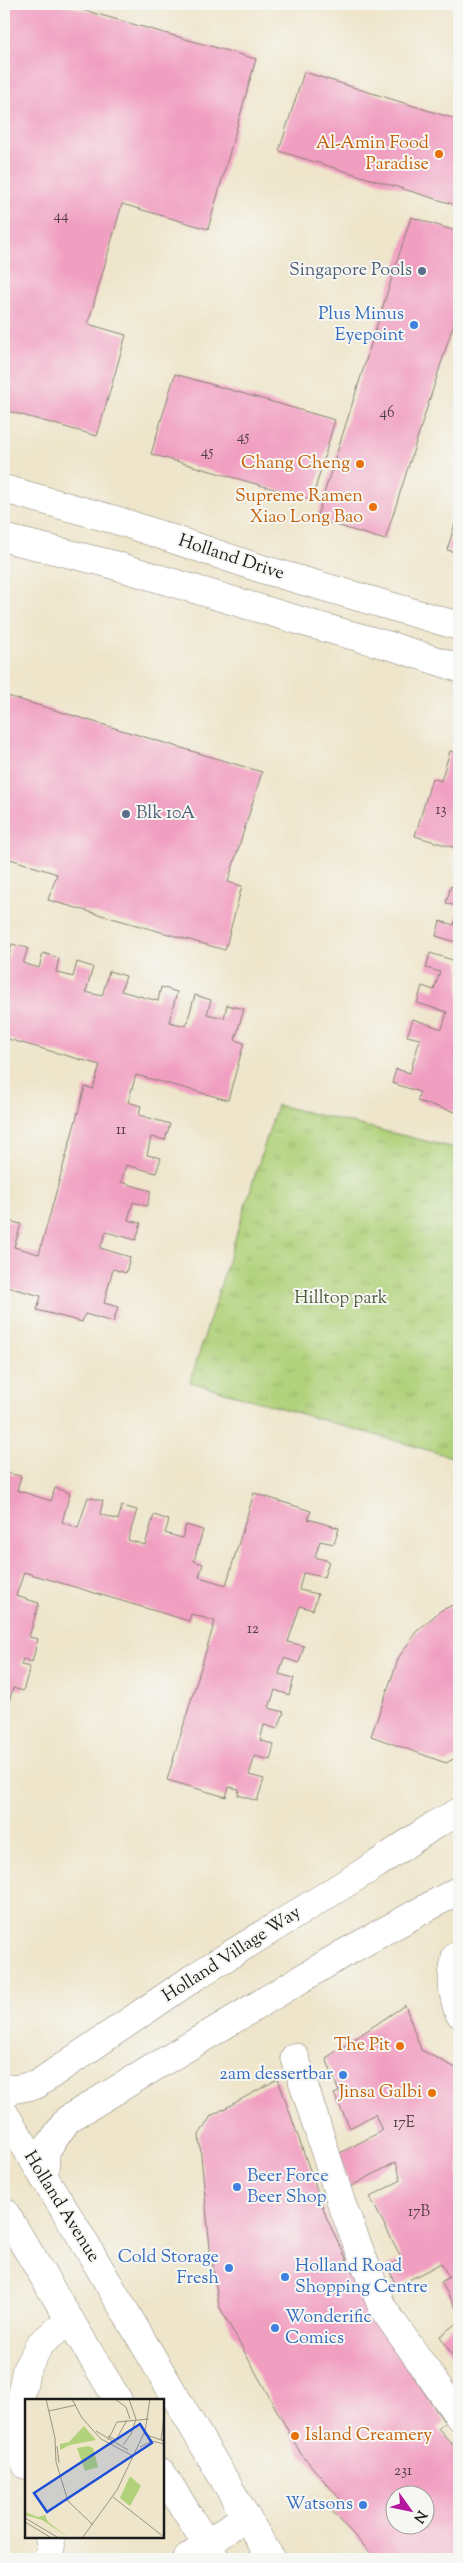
<svg xmlns="http://www.w3.org/2000/svg" width="463" height="2563" viewBox="0 0 463 2563" font-family="'Sorts Mill Goudy',serif">
  <style>
    .park { fill: url(#park-tufts); stroke: #66774c }
    .building { fill: #f19fc1; fill-rule: evenodd }
    .lines { fill: none; stroke-linecap: round; stroke-linejoin: round }
    .minor-casing { stroke: #858073; stroke-width: 29 }
    .minor { stroke: #fff; stroke-width: 28 }
    .food-dot { fill: #e8710a; stroke: #f6f6f2; stroke-width: 2 }
    .service-dot { fill: #5c6f8a; stroke: #f6f6f2; stroke-width: 2 }
    .shop-dot { fill: #3f7fe0; stroke: #f6f6f2; stroke-width: 2 }
    .labels { text-anchor: middle; dominant-baseline: central; stroke-width: 4; stroke-linejoin: round; paint-order: stroke }
    .number-label { font-size: 15px; fill: #513d45 }
    .food-label { font-size: 18px; fill: #c56008; stroke: #f6f6f2; text-anchor: end }
    .service-label { font-size: 18px; fill: #4e5e75; stroke: #f6f6f2; text-anchor: end }
    .shop-label { font-size: 18px; fill: #366cbe; stroke: #f6f6f2; text-anchor: end }
    .street-label { font-size: 18px; fill: #1c1c1c; stroke: #f6f6f2 }
    .park-label { font-size: 18px; fill: #505c3d; stroke: #f6f6f2 }
    .inset-road { fill: none; stroke: #9a9584; stroke-width: 1 }
    .view { fill: #1d4ed8; fill-opacity: 0.15; stroke: #1d4ed8; stroke-width: 2.5 }
    .inset-edge { fill: none; stroke: #1c1c1c; stroke-width: 2.5 }
  </style>
  <defs>
    <pattern id="park-tufts" width="24" height="20" patternUnits="userSpaceOnUse" patternTransform="scale(1.25)"><rect width="24" height="20" fill="#b1d27b"/><path d="M3 7l-1-3M5 7V3M7 7l1-3M15 17l-1-3M17 17v-4M19 17l1-3" fill="none" stroke="#98b46a"/></pattern>
  </defs>
  <rect width="100%" height="100%" fill="#f6f6f2"/>
  <filter id="ink" filterUnits="userSpaceOnUse"><feTurbulence type="fractalNoise" baseFrequency=".02" numOctaves="2"/><feDisplacementMap in="SourceGraphic" scale="10" xChannelSelector="R" yChannelSelector="G"/><feConvolveMatrix kernelMatrix="1 2 1 2 8 2 1 2 1" color-interpolation-filters="sRGB"/></filter>
  <filter id="wash" filterUnits="userSpaceOnUse"><feTurbulence type="fractalNoise" baseFrequency=".0096" numOctaves="4" result="noise"/><feDisplacementMap in="SourceGraphic" scale="20" xChannelSelector="R" yChannelSelector="G"/><feGaussianBlur stdDeviation="1.12" result="paint"/><feColorMatrix in="noise" values="0 0 0 0 0 0 0 0 0 0 0 0 0 0 0 0 0 1.4 0 .05"/><feComposite in="paint" operator="in"/></filter>
  <g filter="url(#wash)">
    <rect width="100%" height="100%" fill="#eee5ca"/>
    <path class="park" d="M277,1105L459,1149V1459L190,1382Z"/>
    <g id="blocks">
      <g class="building">
        <path d="M7,4H62L256,59L208,229L122,204L88,324L126,335L97,436L4,410V14Z"/>
        <path d="M304,72L459,120V206L279,151Z"/>
        <path d="M411,217L459,232V307L385,540L316,519Z"/>
        <path d="M175,374L335,420L312,500L151,454Z"/>
        <path d="M459,511V553L447,550Z"/>
        <path d="M4,695L262,772L228,882L242,886L225,950L48,900L57,874L4,857Z"/>
        <path d="M450,751L459,753V849L415,836L432,778L441,781Z"/>
        <path d="M451,886L459,889V907L446,903Z"/>
        <path d="M459,909V943L436,936L440,921L454,925Z"/>
        <path d="M12,944L28,948L23,963L39,968L43,953L59,958L56,972L73,977L77,962L93,967L86,992L102,996L109,971L126,976L121,991L158,1001L161,987L177,992L169,1022L186,1026L195,995L211,1000L207,1014L224,1018L227,1005L244,1009L235,1040L244,1043L228,1100L136,1075L128,1102L141,1106L139,1115L170,1124L165,1140L151,1137L147,1155L161,1158L156,1173L126,1165L121,1182L151,1191L147,1206L133,1202L128,1220L141,1223L136,1240L106,1232L100,1248L130,1257L126,1273L113,1269L104,1303L118,1307L113,1322L85,1314L82,1322L37,1310L41,1296L4,1286V1220L21,1224L14,1247L39,1254L85,1087L93,1089L100,1065L4,1038V958L8,959Z"/>
        <path d="M430,953L459,962V1113L417,1101L420,1092L392,1083L396,1069L410,1073L420,1039L407,1036L413,1019L442,1029L447,1012L417,1003L422,986L434,990L440,972L426,968Z"/>
        <path d="M7,1473L21,1476L17,1490L51,1501L55,1488L70,1493L62,1522L78,1528L88,1497L103,1501L100,1514L118,1520L122,1506L137,1510L128,1540L145,1545L154,1515L169,1520L165,1533L182,1538L186,1525L203,1530L194,1561L203,1564L199,1577L226,1585L254,1493L311,1511L308,1519L339,1528L334,1544L320,1541L315,1557L329,1561L324,1577L303,1573L299,1590L318,1594L313,1610L300,1606L288,1642L304,1646L299,1663L284,1658L279,1674L294,1678L289,1695L275,1690L269,1708L284,1712L278,1729L264,1725L260,1740L274,1745L270,1760L255,1756L249,1775L264,1779L257,1801L238,1795L239,1789L229,1787L226,1797L167,1780L215,1621L191,1614L189,1621L24,1572L16,1596L39,1603L29,1637L38,1639L32,1662L23,1659L21,1665L30,1667L23,1691L13,1688L4,1718V1484Z"/>
        <path d="M459,1602V1756L446,1763L371,1736L399,1657L416,1632L440,1611Z"/>
        <path d="M405,2005L421,2050L456,2068L459,2077V2313L441,2282L449,2277L441,2263L396,2287L388,2266L402,2259L370,2197L401,2180L396,2162L350,2187L338,2154L382,2131L375,2114L350,2128L334,2094L339,2092L326,2058Z"/>
        <path d="M278,2079L327,2219L379,2326L445,2423L438,2428L459,2452V2559H376L328,2507L340,2499L301,2454L219,2306L210,2248L199,2135L211,2116ZM396,2496H426V2526H396Z"/>
        <path d="M459,2321V2365L440,2336Z"/>
      </g>
    </g>
  </g>
  <g filter="url(#ink)">
    <use href="#blocks" fill-opacity="0" stroke="#858073" stroke-width="1"/>
    <g class="lines">
      <g class="minor-casing">
        <g id="minor">
          <path d="M4,489L119,521L262,569L459,626"/>
          <path d="M4,538L107,563L311,624L394,647L459,668"/>
          <path d="M459,1954L456,1956C451,1976 451,1992 459,2013"/>
          <path d="M295,2057L342,2205L382,2307L459,2417"/>
          <path d="M4,2088L15,2089L36,2085L196,1976L377,1864L436,1824L459,1812"/>
          <path d="M4,2113L77,2230L271,2559"/>
          <path d="M44,2178L46,2150L68,2119L341,1955L459,1890"/>
          <path d="M4,2211L118,2400"/>
          <path d="M26,2465L17,2438L20,2400L26,2370L40,2344L70,2320"/>
          <path d="M162,2473L216,2559"/>
          <path d="M48,2559L51,2545L49,2537"/>
          <path d="M187,2559L244,2517"/>
        </g>
      </g>
      <use href="#minor" class="minor"/>
    </g>
  </g>
  <g class="food-dot">
    <circle cx="439" cy="154" r="5"/>
    <circle cx="360" cy="464" r="5"/>
    <circle cx="373" cy="507" r="5"/>
    <circle cx="400" cy="2046" r="5"/>
    <circle cx="432" cy="2093" r="5"/>
    <circle cx="295" cy="2436" r="5"/>
  </g>
  <g class="service-dot">
    <circle cx="422" cy="271" r="5"/>
    <circle cx="126" cy="814" r="5"/>
  </g>
  <g class="shop-dot">
    <circle cx="414" cy="325" r="5"/>
    <circle cx="343" cy="2075" r="5"/>
    <circle cx="237" cy="2187" r="5"/>
    <circle cx="229" cy="2268" r="5"/>
    <circle cx="285" cy="2277" r="5"/>
    <circle cx="275" cy="2328" r="5"/>
    <circle cx="363" cy="2505" r="5"/>
  </g>
  <g class="labels">
    <g class="number-label">
      <text x="61" y="216">44</text>
      <text x="387" y="413">46</text>
      <text x="243" y="437">45</text>
      <text x="207" y="452">45</text>
      <text x="441" y="810">13</text>
      <text x="121" y="1130">11</text>
      <text x="253" y="1629">12</text>
      <text x="404" y="2123">17E</text>
      <text x="419" y="2212">17B</text>
      <text x="403" y="2471">231</text>
    </g>
    <g class="food-label">
      <text x="429" y="144">Al-Amin Food<tspan x="429" dy="21">Paradise</tspan></text>
      <text x="350" y="464">Chang Cheng</text>
      <text x="363" y="497">Supreme Ramen<tspan x="363" dy="21">Xiao Long Bao</tspan></text>
      <text x="390" y="2046">The Pit</text>
      <text x="422" y="2093">Jinsa Galbi</text>
      <text x="305" y="2436" text-anchor="start">Island Creamery</text>
    </g>
    <g class="service-label">
      <text x="412" y="271">Singapore Pools</text>
      <text x="136" y="814" text-anchor="start">Blk 10A</text>
    </g>
    <g class="shop-label">
      <text x="404" y="315">Plus Minus<tspan x="404" dy="21">Eyepoint</tspan></text>
      <text x="333" y="2075">2am dessertbar</text>
      <text x="247" y="2177" text-anchor="start">Beer Force<tspan x="247" dy="21">Beer Shop</tspan></text>
      <text x="219" y="2258">Cold Storage<tspan x="219" dy="21">Fresh</tspan></text>
      <text x="295" y="2267" text-anchor="start">Holland Road<tspan x="295" dy="21">Shopping Centre</tspan></text>
      <text x="285" y="2318" text-anchor="start">Wonderific<tspan x="285" dy="21">Comics</tspan></text>
      <text x="353" y="2505">Watsons</text>
    </g>
    <g class="street-label">
      <text transform="translate(231 558) rotate(18)">Holland Drive</text>
      <text transform="translate(232 1955) rotate(-33)">Holland Village Way</text>
      <text transform="translate(61 2207) rotate(58)">Holland Avenue</text>
    </g>
    <g class="park-label">
      <text x="341" y="1299">Hilltop park</text>
    </g>
  </g>
  <g transform="translate(25 2399)">
    <rect width="139" height="139" fill="#eee5ca"/>
    <path d="M0,113L13,118L20,116L23,123L43,138L17,121L0,116Z" fill="#b1d27b"/>
    <path d="M59,27L71,41L45,46L35,51V45L44,43ZM63,47L68,49L73,68L60,72L52,49ZM105,77L116,87L105,107L95,99Z" fill="#b1d27b"/>
    <path class="inset-road" d="M21,0L30,39L31,63L43,102L68,126M47,0L57,19L76,40L108,57M90,0L101,8L105,20M24,12L51,6M71,32L103,51M119,35L139,42M83,37L91,41L102,21M83,41L92,23L124,20M136,41L139,17M98,46L106,35L111,20L104,0M32,47L34,64M115,48L127,42L139,45M88,98L139,138M0,119L32,138M0,123L25,138M58,138L92,91L120,32L125,0"/>
    <path class="view" d="M115,25L127,44L22,113L9,94Z"/>
    <rect width="139" height="139" class="inset-edge"/>
  </g>
  <rect width="463" height="2563" fill="none" stroke="#f6f6f2" stroke-width="20"/>
  <g transform="translate(410 2510) rotate(123)"><circle r="24" fill="#f6f6f2" stroke="#9f9f9c"/>
  <path d="M0-4L9 19L0 12L-9 19Z" fill="#b5179e"/>
  <text y="-8" font-size="14" font-weight="bold" text-anchor="middle" fill="#1c1c1c">N</text>
  </g>
</svg>
